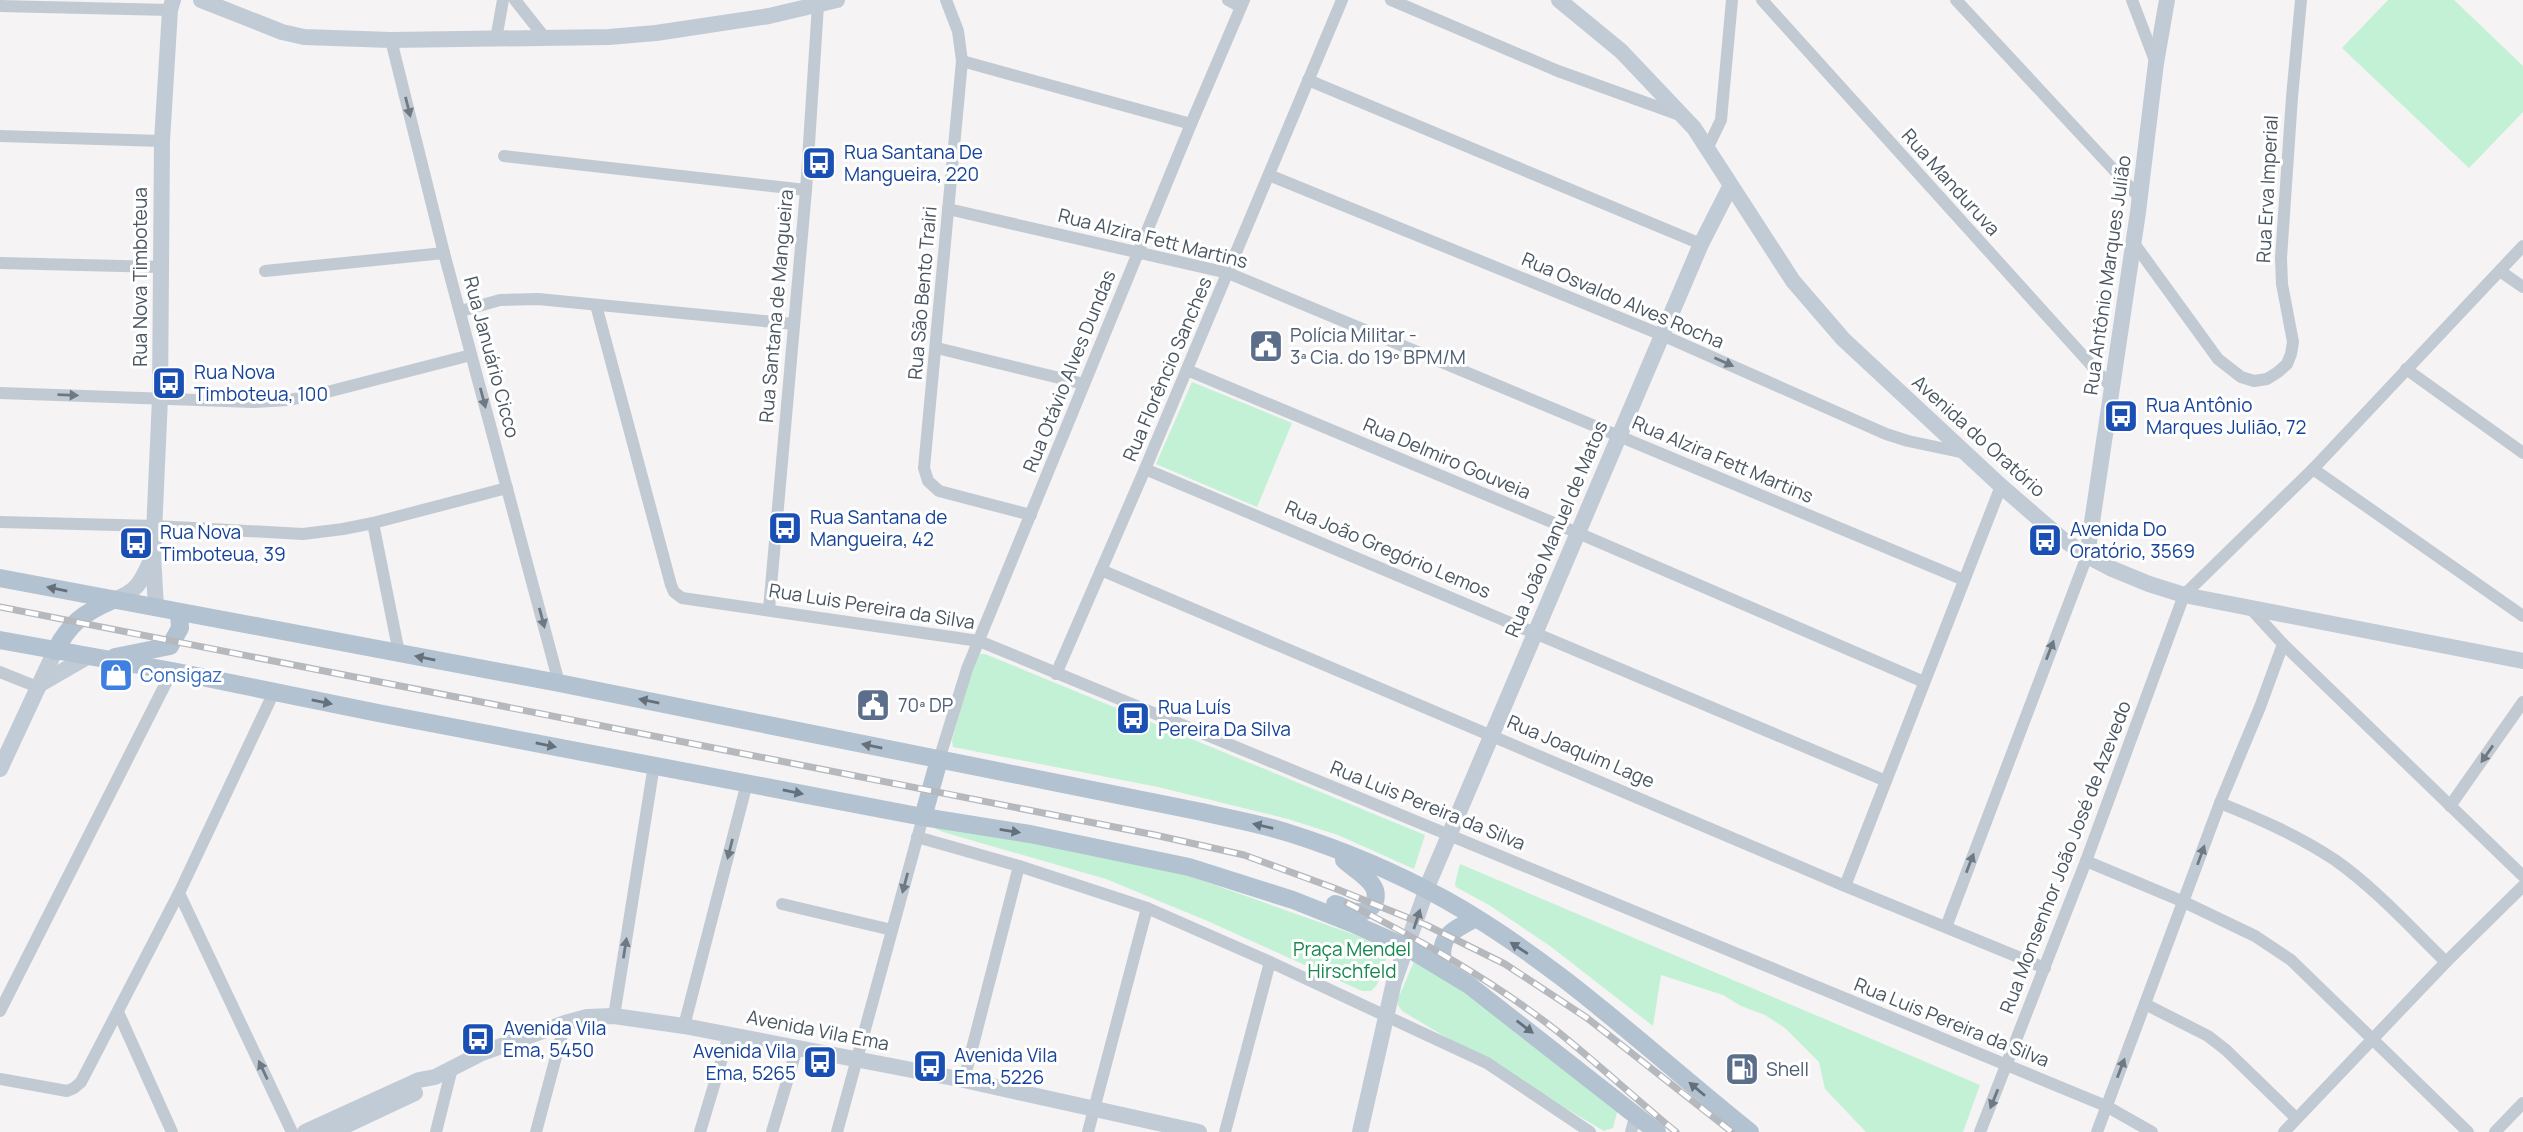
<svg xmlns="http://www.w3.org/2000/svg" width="2523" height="1132" viewBox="0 0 2523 1132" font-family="Manrope,sans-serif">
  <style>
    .green { fill: #c3f1d5 }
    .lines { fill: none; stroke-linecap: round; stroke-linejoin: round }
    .street { stroke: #c1cad2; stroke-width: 12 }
    .secondary { stroke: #c1cbd6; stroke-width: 16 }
    .primary { stroke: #b3c2d1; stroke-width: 18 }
    .rail-casing { stroke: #b5b8bd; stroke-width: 7 }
    .rail { stroke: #fff; stroke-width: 4.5; stroke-dasharray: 13; stroke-linecap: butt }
    .oneway { fill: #6e7983 }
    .oneway2 { fill: #64717d }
    .oneway3 { fill: #6e7984 }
    .labels { text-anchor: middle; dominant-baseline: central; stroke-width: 6; stroke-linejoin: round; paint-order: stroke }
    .transit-label { font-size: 19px; fill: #164399; stroke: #fff; text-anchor: start }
    .street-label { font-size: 19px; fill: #4a5661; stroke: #fff }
    .service-label { font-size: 19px; fill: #4e5e75; stroke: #fff; text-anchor: start }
    .shop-label { font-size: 19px; fill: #366cbe; stroke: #fff; text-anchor: start }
    .park-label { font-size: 19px; fill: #17864f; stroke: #fff }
  </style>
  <rect width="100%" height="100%" fill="#f5f3f3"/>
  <g class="green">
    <path d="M2388,0H2454L2523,66V112L2469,168L2342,48Z"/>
    <path d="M1192,382L1292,423L1257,507L1156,464Z"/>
    <path d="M976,654H985L1425,835L1414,869L1338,835L1288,819L1158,787L953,747L952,740Z"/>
    <path d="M936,823L1178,872L1381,944L1389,951L1377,985L1371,991H1362L1210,922L1106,879L943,832L934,828Z"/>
    <path d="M1460,864L1980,1085L1963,1132H1866L1825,1089L1819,1062L1785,1028L1765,1015L1741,1006L1723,995L1661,975L1653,1026L1550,946L1489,905L1456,887L1455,884Z"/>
    <path d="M1415,959L1469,991L1619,1105L1613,1128L1604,1131L1402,1011L1398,1005V999Z"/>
  </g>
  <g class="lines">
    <g class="street">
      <path d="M515,0L545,38"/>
      <path d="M946,0L958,31L962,61L924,468L928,481L939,491L1031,515"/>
      <path d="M1228,0L1241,7"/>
      <path d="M1391,0L1558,71L1680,115"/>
      <path d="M1762,0L2113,389"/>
      <path d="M1956,0L2140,198"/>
      <path d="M2132,0L2156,63"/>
      <path d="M0,6L170,10"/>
      <path d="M496,39L503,0"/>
      <path d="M391,40L444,253L559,683"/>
      <path d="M962,61L1191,124"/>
      <path d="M1308,80L1701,244"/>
      <path d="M0,136L162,141"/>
      <path d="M1707,149L1721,120L1732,0"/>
      <path d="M504,156L806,190"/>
      <path d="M1269,175L1662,335L1886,434L1908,441L1965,453"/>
      <path d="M948,209L1228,273L1964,580"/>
      <path d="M2133,242L2218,359L2241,377L2254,381L2267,379L2278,372L2287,364L2291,354L2293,342L2282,284L2281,258L2292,97L2301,0"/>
      <path d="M0,263L162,267"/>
      <path d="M265,271L444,253"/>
      <path d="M2500,271L2523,287"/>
      <path d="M596,305L671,585L674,592L682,598L979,641L2106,1106L2152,1132"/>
      <path d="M461,311L500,300L538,299L794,324"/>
      <path d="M937,348L1084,384"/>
      <path d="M2406,369L2523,453"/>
      <path d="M1187,370L1578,533L1924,682"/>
      <path d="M0,393L253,402L289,400L331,391L471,355"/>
      <path d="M1145,469L1886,781"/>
      <path d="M2313,469L2523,616"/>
      <path d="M0,522L156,526L303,534L343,529L373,523L507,488"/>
      <path d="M373,523L399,653"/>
      <path d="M1101,570L1845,886L2045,968"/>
      <path d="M769,609L806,190L818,5"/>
      <path d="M2251,609L2283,644L2523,876"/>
      <path d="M0,672L40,688"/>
      <path d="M1056,674L1145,469L1342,0"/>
      <path d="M939,760L967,669L1191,124L1244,0"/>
      <path d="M2220,803C2260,819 2299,836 2335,860C2376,889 2410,927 2446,962"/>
      <path d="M2450,806L2523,702"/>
      <path d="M917,837L1019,866L1147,908L1270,962L1487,1063L1590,1132"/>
      <path d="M2086,861L2184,902L2255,936L2291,960L2468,1132"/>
      <path d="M1845,886L2001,486"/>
      <path d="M179,893L292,1132"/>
      <path d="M782,904L892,930"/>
      <path d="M1946,927L2087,556"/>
      <path d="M2145,1004L2208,1036L2226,1050L2296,1118"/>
      <path d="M0,1011L172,671"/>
      <path d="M118,1012L172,1132"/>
      <path d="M614,1016L654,765"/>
      <path d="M684,1026L747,783"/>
      <path d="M0,1079L67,1091L74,1088L81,1082L179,893L274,692"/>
      <path d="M964,1080L1019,866"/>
      <path d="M436,1132L452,1068"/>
      <path d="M536,1132L565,1023"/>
      <path d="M700,1132L729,1035"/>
      <path d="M772,1132L797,1048"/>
      <path d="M837,1132L923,817"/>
      <path d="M1088,1132L1147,908"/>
      <path d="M1225,1132L1270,962"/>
      <path d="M1631,1132L1636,1114"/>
      <path d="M1980,1132L2086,861L2184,595L2313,469L2523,246"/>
      <path d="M2097,1132L2220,803L2260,707L2283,644"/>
      <path d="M2284,1132L2446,962L2523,886"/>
      <path d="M2495,1132L2523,1103"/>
    </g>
    <g class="secondary">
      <path d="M201,0L282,32L304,37L391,40L609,37L656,33L769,16L837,0"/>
      <path d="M1559,0L1621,51L1694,128L1793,281L1843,339L2001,486L2061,538L2087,556L2110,568L2149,584L2184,595L2523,661"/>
      <path d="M2087,556L2138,212L2156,63L2167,0"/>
      <path d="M113,600C139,591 141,581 152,558"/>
      <path d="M156,608L153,555L160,398L162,141L170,10L173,0"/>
      <path d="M42,683L87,657"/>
      <path d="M0,769L55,651"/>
      <path d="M305,1132L419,1080L435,1077L482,1053L565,1023L587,1017L614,1016L684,1026L964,1080L1199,1132"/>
      <path d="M332,1132L415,1093"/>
      <path d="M1360,1132L1394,982L1430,880L1701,244L1730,187"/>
    </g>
    <g class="primary">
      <path d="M0,578L559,683L1202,812C1231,819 1261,824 1289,833C1343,850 1397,873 1446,900C1557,962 1651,1053 1750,1132"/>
      <path d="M0,640L172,671L378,713L923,817L1030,834L1189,867L1293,900L1356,925L1408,948L1469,985L1657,1132"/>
      <path d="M55,651C70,623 83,613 113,600"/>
      <path d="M115,657L170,646L180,628L179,612"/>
      <path d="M923,817L939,760"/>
      <path d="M1335,904C1342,906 1349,911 1356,912C1371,914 1381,899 1373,886C1367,876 1353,868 1344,860"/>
      <path d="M1443,969C1439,937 1447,933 1474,919"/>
    </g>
    <g class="rail-casing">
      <g id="rail">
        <path d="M0,607L1155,835L1244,855L1334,888L1426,925L1505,964L1587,1018L1732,1132"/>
        <path d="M1347,903C1420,940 1492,980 1557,1031C1598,1064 1636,1099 1676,1132"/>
      </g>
    </g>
    <use href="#rail" class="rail"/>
  </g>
  <defs><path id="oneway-solid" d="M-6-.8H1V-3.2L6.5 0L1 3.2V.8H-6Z" transform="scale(1.75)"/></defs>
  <g class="oneway">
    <use href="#oneway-solid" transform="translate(408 107) rotate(76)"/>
    <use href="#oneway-solid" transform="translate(1724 362) rotate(24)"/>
    <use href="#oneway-solid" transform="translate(68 395) rotate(2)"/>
    <use href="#oneway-solid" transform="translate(483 398) rotate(75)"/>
    <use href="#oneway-solid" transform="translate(542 618) rotate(75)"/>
    <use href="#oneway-solid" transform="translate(2050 650) rotate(-69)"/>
    <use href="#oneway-solid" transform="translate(2487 754) rotate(125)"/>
    <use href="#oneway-solid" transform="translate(730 849) rotate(104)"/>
    <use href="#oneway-solid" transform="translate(2201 855) rotate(-70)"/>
    <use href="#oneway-solid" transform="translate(1970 863) rotate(-69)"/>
    <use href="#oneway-solid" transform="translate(905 883) rotate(105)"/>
    <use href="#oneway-solid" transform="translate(625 948) rotate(-81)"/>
    <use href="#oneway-solid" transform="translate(2121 1068) rotate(-69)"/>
    <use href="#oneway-solid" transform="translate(263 1070) rotate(-115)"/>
    <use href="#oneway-solid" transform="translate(1994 1099) rotate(112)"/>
  </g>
  <g class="oneway2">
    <use href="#oneway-solid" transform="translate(57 589) rotate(-169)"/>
    <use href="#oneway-solid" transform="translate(425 658) rotate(-169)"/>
    <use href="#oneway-solid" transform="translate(649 701) rotate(-169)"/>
    <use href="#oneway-solid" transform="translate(322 702) rotate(11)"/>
    <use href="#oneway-solid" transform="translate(546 745) rotate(11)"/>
    <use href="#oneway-solid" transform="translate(872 746) rotate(-169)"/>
    <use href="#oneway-solid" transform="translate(793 792) rotate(11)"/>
    <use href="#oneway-solid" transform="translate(1263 826) rotate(-167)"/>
    <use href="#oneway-solid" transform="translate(1010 831) rotate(9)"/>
    <use href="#oneway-solid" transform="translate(1519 948) rotate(-147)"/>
    <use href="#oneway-solid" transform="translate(1525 1027) rotate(37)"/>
    <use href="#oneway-solid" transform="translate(1697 1089) rotate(-140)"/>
  </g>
  <use class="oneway3" href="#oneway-solid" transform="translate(1417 919) rotate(-72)"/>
  <defs>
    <g id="bus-square" transform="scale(1.75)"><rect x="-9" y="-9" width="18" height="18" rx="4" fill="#1a4fb4" stroke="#fff"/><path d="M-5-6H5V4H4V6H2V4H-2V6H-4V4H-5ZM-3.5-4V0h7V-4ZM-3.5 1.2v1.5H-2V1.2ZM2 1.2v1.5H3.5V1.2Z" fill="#fff"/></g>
    <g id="civic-square" transform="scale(1.75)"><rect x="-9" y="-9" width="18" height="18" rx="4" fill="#5c6f8a" stroke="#fff"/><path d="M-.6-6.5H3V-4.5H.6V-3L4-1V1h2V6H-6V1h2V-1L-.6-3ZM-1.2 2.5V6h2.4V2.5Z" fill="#fff"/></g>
    <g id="shop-square" transform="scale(1.75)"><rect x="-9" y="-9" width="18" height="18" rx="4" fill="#3f7fe0" stroke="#fff"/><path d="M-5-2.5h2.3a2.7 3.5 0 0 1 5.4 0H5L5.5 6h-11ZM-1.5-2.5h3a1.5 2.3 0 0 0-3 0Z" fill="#fff"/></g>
    <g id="fuel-square" transform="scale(1.75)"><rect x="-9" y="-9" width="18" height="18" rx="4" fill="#5c6f8a" stroke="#fff"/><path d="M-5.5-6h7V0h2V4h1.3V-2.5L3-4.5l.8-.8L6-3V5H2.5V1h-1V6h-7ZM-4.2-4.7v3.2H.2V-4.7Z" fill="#fff"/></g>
  </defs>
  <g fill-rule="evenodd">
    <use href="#bus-square" x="819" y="163"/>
    <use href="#civic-square" x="1266" y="346"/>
    <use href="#bus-square" x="169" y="383"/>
    <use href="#bus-square" x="2121" y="416"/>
    <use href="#bus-square" x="785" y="528"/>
    <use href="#bus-square" x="2045" y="540"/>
    <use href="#bus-square" x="136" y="543"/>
    <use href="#shop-square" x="116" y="675"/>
    <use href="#civic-square" x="873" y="705"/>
    <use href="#bus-square" x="1133" y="718"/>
    <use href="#bus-square" x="478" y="1039"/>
    <use href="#bus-square" x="820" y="1062"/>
    <use href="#bus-square" x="930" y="1066"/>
    <use href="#fuel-square" x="1742" y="1069"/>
  </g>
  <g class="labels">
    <g class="transit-label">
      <text x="844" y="152">Rua Santana De<tspan x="844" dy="22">Mangueira, 220</tspan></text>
      <text x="194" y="372">Rua Nova<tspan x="194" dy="22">Timboteua, 100</tspan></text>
      <text x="2146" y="405">Rua Antônio<tspan x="2146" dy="22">Marques Julião, 72</tspan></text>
      <text x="810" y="517">Rua Santana de<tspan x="810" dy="22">Mangueira, 42</tspan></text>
      <text x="2070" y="529">Avenida Do<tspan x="2070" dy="22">Oratório, 3569</tspan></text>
      <text x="160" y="532">Rua Nova<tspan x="160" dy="22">Timboteua, 39</tspan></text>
      <text x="1158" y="707">Rua Luís<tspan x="1158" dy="22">Pereira Da Silva</tspan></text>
      <text x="503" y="1028">Avenida Vila<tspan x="503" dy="22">Ema, 5450</tspan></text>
      <text x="796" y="1051" text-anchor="end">Avenida Vila<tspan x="796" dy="22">Ema, 5265</tspan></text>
      <text x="954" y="1055">Avenida Vila<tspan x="954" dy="22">Ema, 5226</tspan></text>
    </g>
    <g class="street-label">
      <text transform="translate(1951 182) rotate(48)">Rua Manduruva</text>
      <text transform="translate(2267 189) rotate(-87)">Rua Erva Imperial</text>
      <text transform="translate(1153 238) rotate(14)">Rua Alzira Fett Martins</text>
      <text transform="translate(2107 275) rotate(-82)">Rua Antônio Marques Julião</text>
      <text transform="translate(140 277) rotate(-90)">Rua Nova Timboteua</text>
      <text transform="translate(922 293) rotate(-85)">Rua São Bento Trairi</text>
      <text transform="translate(1623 300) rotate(23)">Rua Osvaldo Alves Rocha</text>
      <text transform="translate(776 306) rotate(-85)">Rua Santana de Mangueira</text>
      <text transform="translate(492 357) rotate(75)">Rua Januário Cicco</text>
      <text transform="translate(1167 369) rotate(-67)">Rua Florêncio Sanches</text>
      <text transform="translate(1069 371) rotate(-68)">Rua Otávio Alves Dundas</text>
      <text transform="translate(1979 436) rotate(42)">Avenida do Oratório</text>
      <text transform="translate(1447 458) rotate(23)">Rua Delmiro Gouveia</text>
      <text transform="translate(1723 459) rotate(23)">Rua Alzira Fett Martins</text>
      <text transform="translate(1556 529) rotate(-67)">Rua João Manuel de Matos</text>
      <text transform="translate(1388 549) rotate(23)">Rua João Gregório Lemos</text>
      <text transform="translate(872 606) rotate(9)">Rua Luis Pereira da Silva</text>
      <text transform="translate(1581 751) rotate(23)">Rua Joaquim Lage</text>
      <text transform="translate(1428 805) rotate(22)">Rua Luis Pereira da Silva</text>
      <text transform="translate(2065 857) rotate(-69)">Rua Monsenhor João José de Azevedo</text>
      <text transform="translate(1952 1022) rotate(22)">Rua Luis Pereira da Silva</text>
      <text transform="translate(818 1030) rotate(11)">Avenida Vila Ema</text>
    </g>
    <g class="service-label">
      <text x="1290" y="335">Polícia Militar -<tspan x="1290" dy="22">3ª Cia. do 19º BPM/M</tspan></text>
      <text x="898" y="705">70ª DP</text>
      <text x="1766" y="1069">Shell</text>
    </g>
    <g class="shop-label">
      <text x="140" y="675">Consigaz</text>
    </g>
    <g class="park-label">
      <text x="1352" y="949">Praça Mendel<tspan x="1352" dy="22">Hirschfeld</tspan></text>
    </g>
  </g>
</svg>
